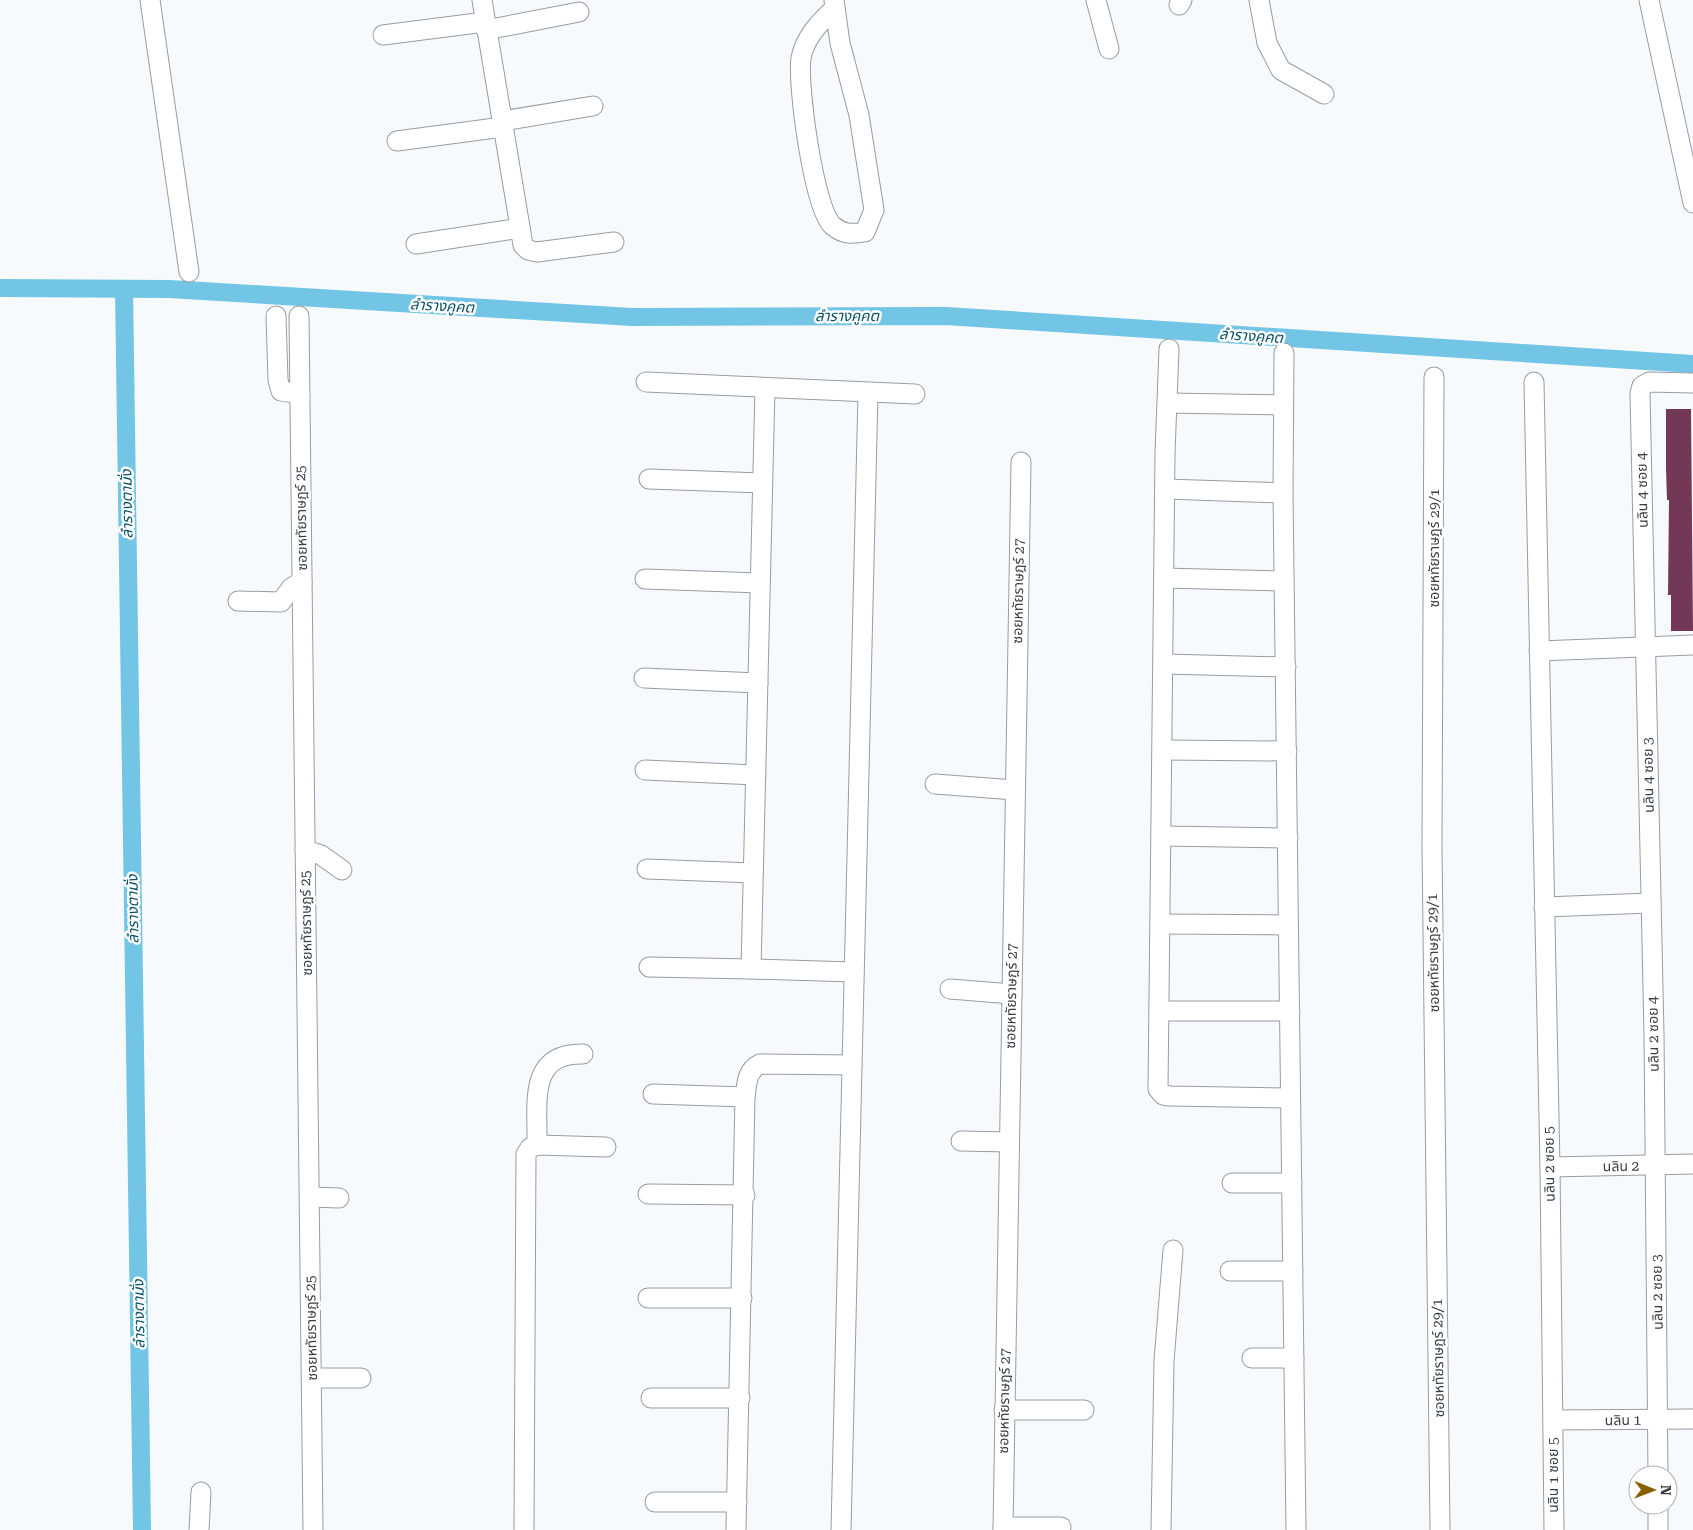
<svg xmlns="http://www.w3.org/2000/svg" width="1693" height="1530" viewBox="0 0 1693 1530" font-family="'Roboto Serif','Noto Sans Thai',serif">
  <style>
    .lines { fill: none; stroke-linecap: round; stroke-linejoin: round }
    .canal { stroke: #72c5e4; stroke-width: 18 }
    .building { fill: #733858 }
    .minor-casing { stroke: #979ca4; stroke-width: 21 }
    .minor { stroke: #fff; stroke-width: 19 }
    .labels { text-anchor: middle; dominant-baseline: central; stroke-width: 5; stroke-linejoin: round; paint-order: stroke }
    .street-label { font-size: 14px; fill: #3a3d40; stroke: #fff }
    .water-label { font-size: 15px; font-style: italic; fill: #075166; stroke: #fff }
  </style>
  <rect width="100%" height="100%" fill="#f7fafd"/>
  <g class="lines">
    <g class="canal">
      <path d="M0,288L169,289L632,317L946,316L1693,364"/>
      <path d="M124,289L142,1530"/>
    </g>
  </g>
  <path class="building" d="M1666,409H1691L1693,631H1671V595H1668L1669,500H1667L1666,469Z"/>
  <g class="lines">
    <g class="minor-casing">
      <g id="minor">
        <path d="M150,0L189,272"/>
        <path d="M482,0L523,245L528,250L537,252L614,242"/>
        <path d="M834,0L840,43L859,115L874,210L865,232C853,234 844,235 833,226C814,211 797,84 801,58C805,37 820,22 835,8"/>
        <path d="M1096,0L1109,49"/>
        <path d="M1259,0L1267,43L1281,70L1324,94"/>
        <path d="M1649,0L1693,203"/>
        <path d="M1179,5L1182,0"/>
        <path d="M486,30L579,12"/>
        <path d="M383,35L485,22"/>
        <path d="M502,121L593,106"/>
        <path d="M397,141L503,127"/>
        <path d="M416,244L520,228"/>
        <path d="M276,316L278,380L281,391L300,394"/>
        <path d="M299,316L313,1530"/>
        <path d="M1169,349L1165,453L1158,1089L1163,1095L1170,1096L1290,1098"/>
        <path d="M1284,353L1283,493L1296,1530"/>
        <path d="M1434,377L1432,845L1440,1530"/>
        <path d="M646,382L915,394"/>
        <path d="M1534,382L1550,1167L1554,1530"/>
        <path d="M765,388L751,969L854,972"/>
        <path d="M1168,403L1283,405"/>
        <path d="M649,479L762,483"/>
        <path d="M1165,489L1283,493"/>
        <path d="M1164,578L1284,581"/>
        <path d="M645,579L760,583"/>
        <path d="M238,601L281,602L291,588L302,581"/>
        <path d="M1539,651L1693,645"/>
        <path d="M1164,664L1286,667"/>
        <path d="M644,678L758,683"/>
        <path d="M1164,750L1287,751"/>
        <path d="M645,770L756,775"/>
        <path d="M935,784L1015,790"/>
        <path d="M1163,836L1288,838"/>
        <path d="M305,850L321,855L342,870"/>
        <path d="M647,869L753,873"/>
        <path d="M1544,907L1651,903"/>
        <path d="M1162,924L1288,925"/>
        <path d="M649,967L751,969"/>
        <path d="M950,989L1012,994"/>
        <path d="M1159,1011H1290"/>
        <path d="M653,1094L745,1097"/>
        <path d="M961,1141L1009,1142"/>
        <path d="M537,1145C538,1104 527,1053 583,1054"/>
        <path d="M1550,1167L1693,1164"/>
        <path d="M1232,1183H1292"/>
        <path d="M648,1194L745,1195"/>
        <path d="M310,1197L339,1198"/>
        <path d="M1230,1271H1293"/>
        <path d="M648,1298H742"/>
        <path d="M1252,1358H1294"/>
        <path d="M312,1378H361"/>
        <path d="M651,1398H740"/>
        <path d="M1004,1410H1084"/>
        <path d="M1553,1420L1693,1419"/>
        <path d="M1658,1475L1654,1034L1640,393L1642,386L1649,382L1693,383"/>
        <path d="M655,1502H737"/>
        <path d="M1003,1527H1061"/>
        <path d="M199,1530L201,1492"/>
        <path d="M524,1530L526,1154L530,1148L537,1145L606,1147"/>
        <path d="M736,1530L745,1097C747,1084 746,1071 760,1064L852,1065"/>
        <path d="M841,1530L868,393"/>
        <path d="M1003,1530L1021,462"/>
        <path d="M1161,1530L1164,1361L1173,1250"/>
        <path d="M1658,1530V1505"/>
      </g>
    </g>
    <use href="#minor" class="minor"/>
  </g>
  <g class="labels">
    <g class="street-label">
      <text transform="translate(1642 490) rotate(-91)">นลิน 4 ซอย 4</text>
      <text transform="translate(301 518) rotate(-91)">ซอยหทัยราษฎร์ 25</text>
      <text transform="translate(1434 548) rotate(-90)">ซอยหทัยราษฎร์ 29/1</text>
      <text transform="translate(1018 591) rotate(-89)">ซอยหทัยราษฎร์ 27</text>
      <text transform="translate(1648 775) rotate(-91)">นลิน 4 ซอย 3</text>
      <text transform="translate(306 923) rotate(-91)">ซอยหทัยราษฎร์ 25</text>
      <text transform="translate(1433 953) rotate(-91)">ซอยหทัยราษฎร์ 29/1</text>
      <text transform="translate(1011 996) rotate(-89)">ซอยหทัยราษฎร์ 27</text>
      <text transform="translate(1653 1034) rotate(-91)">นลิน 2 ซอย 4</text>
      <text transform="translate(1549 1164) rotate(-91)">นลิน 2 ซอย 5</text>
      <text transform="translate(1621 1166) rotate(-1)">นลิน 2</text>
      <text transform="translate(1657 1292) rotate(-91)">นลิน 2 ซอย 3</text>
      <text transform="translate(311 1328) rotate(-91)">ซอยหทัยราษฎร์ 25</text>
      <text transform="translate(1438 1358) rotate(-91)">ซอยหทัยราษฎร์ 29/1</text>
      <text transform="translate(1004 1401) rotate(-89)">ซอยหทัยราษฎร์ 27</text>
      <text transform="translate(1623 1420) rotate(-1)">นลิน 1</text>
      <text transform="translate(1553 1475) rotate(-90)">นลิน 1 ซอย 5</text>
    </g>
    <g class="water-label">
      <text transform="translate(442 306) rotate(3)">ลำรางคูคต</text>
      <text x="847" y="316">ลำรางคูคต</text>
      <text transform="translate(1251 336) rotate(4)">ลำรางคูคต</text>
      <text transform="translate(127 504) rotate(-91)">ลำรางตามั่ง</text>
      <text transform="translate(133 909) rotate(-91)">ลำรางตามั่ง</text>
      <text transform="translate(139 1314) rotate(-91)">ลำรางตามั่ง</text>
    </g>
  </g>
  <g transform="translate(1653 1490) rotate(91)"><circle r="24" fill="#ffffff" stroke="#b0b1b3"/>
  <path d="M0-4L9 19L0 12L-9 19Z" fill="#895f00"/>
  <text y="-8" font-size="14" font-weight="bold" text-anchor="middle" fill="#3a3d40">N</text>
  </g>
</svg>
